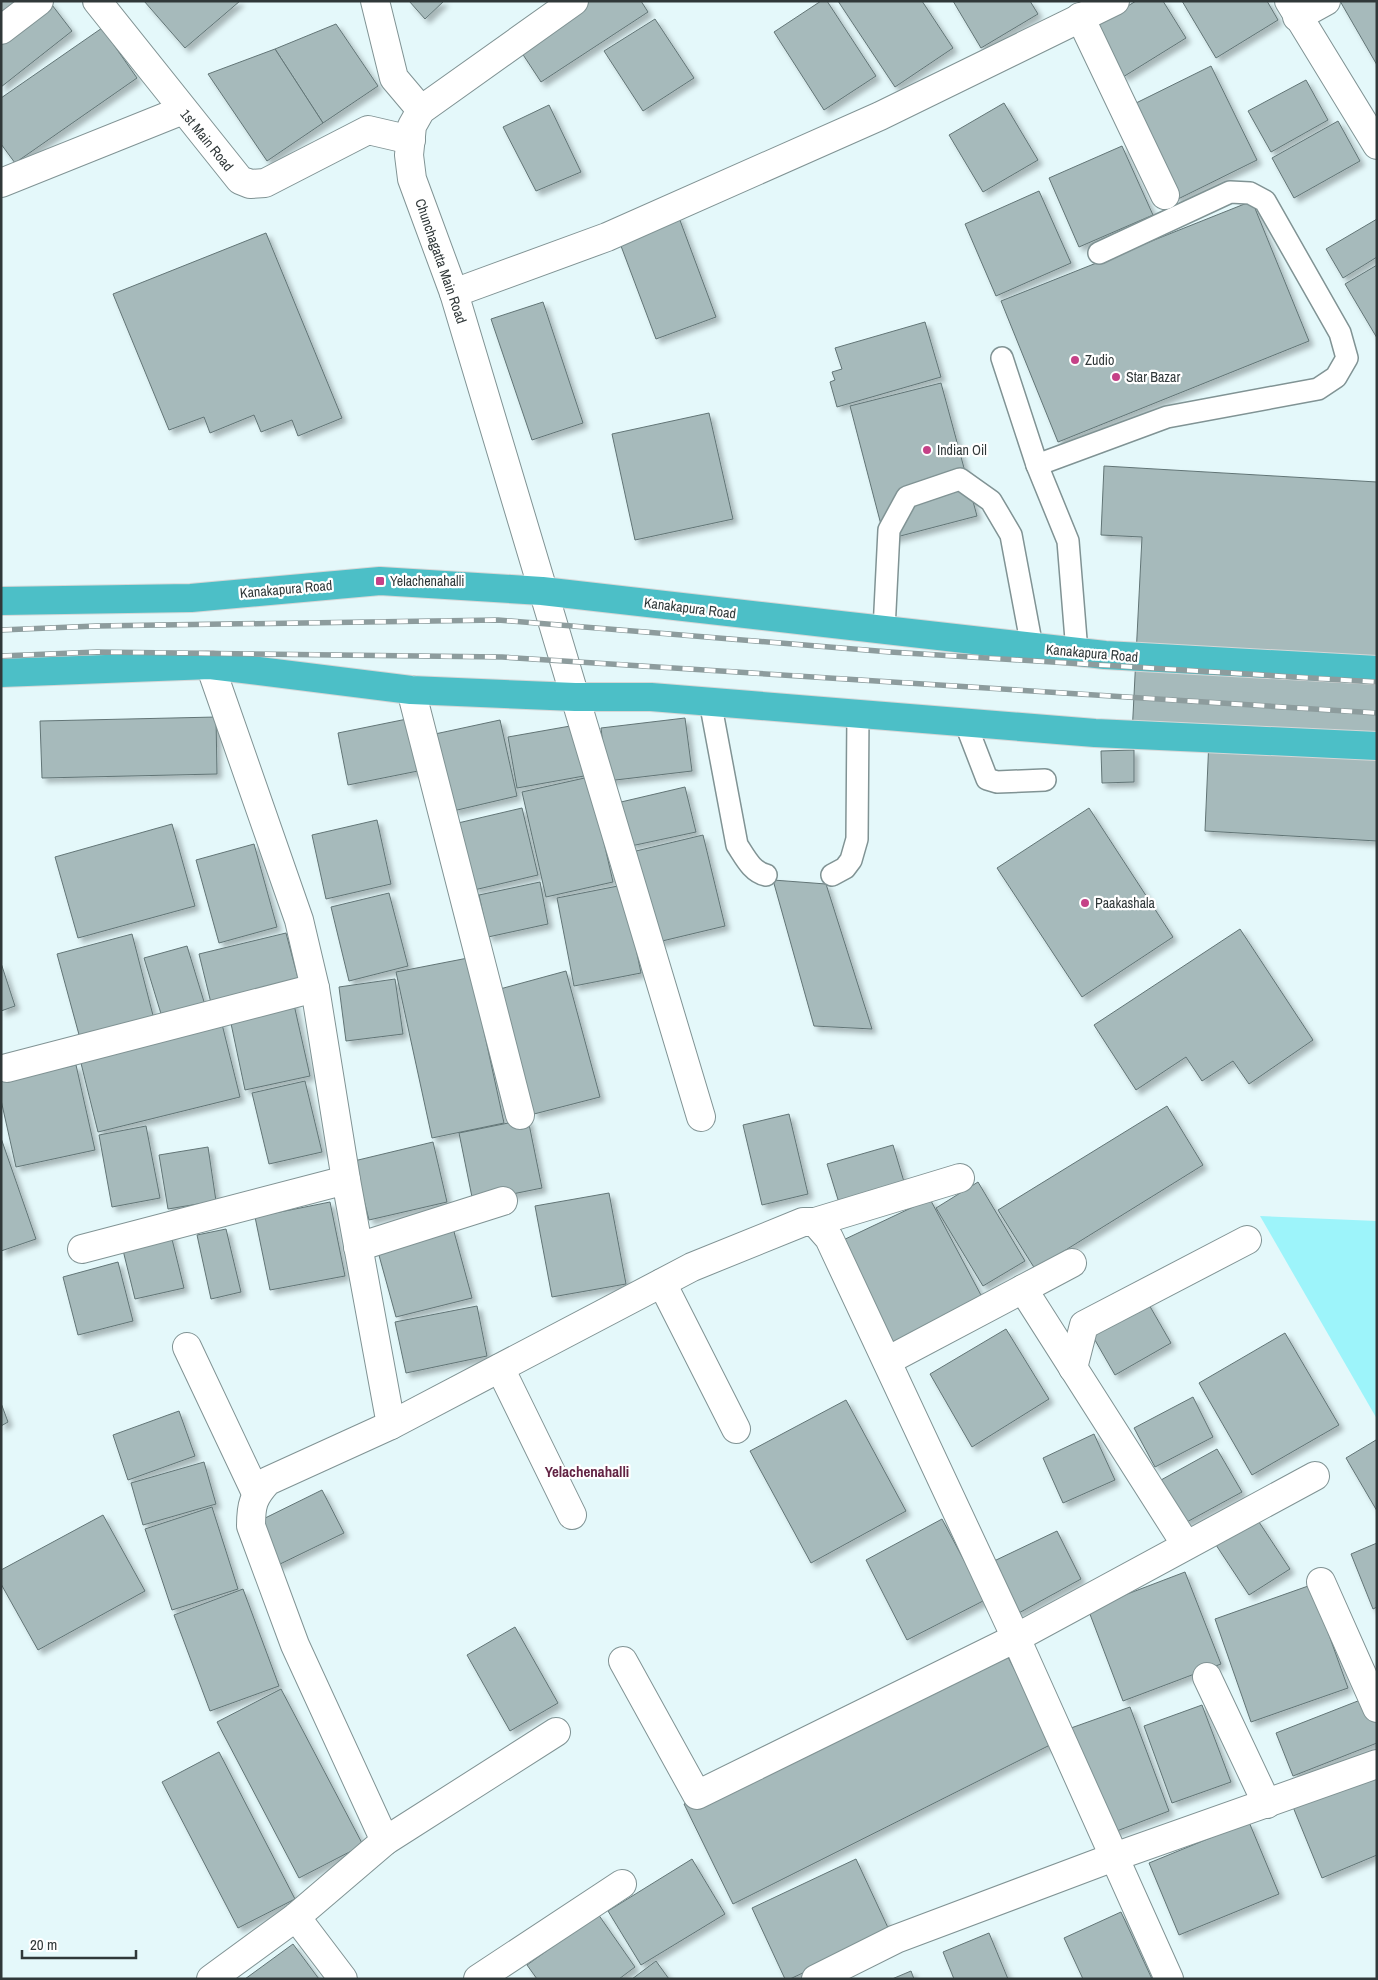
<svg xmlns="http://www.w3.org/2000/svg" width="1378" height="1980" viewBox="0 0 1378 1980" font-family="'Archivo Narrow',sans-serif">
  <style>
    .green { fill: #9df4fa }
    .building { fill: #a6babb; stroke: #627576; filter: url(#shadow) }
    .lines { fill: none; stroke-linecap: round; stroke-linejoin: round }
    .lane-casing { stroke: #809394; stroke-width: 24 }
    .street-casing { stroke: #809394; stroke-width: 30 }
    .secondary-casing { stroke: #809394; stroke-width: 30 }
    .highway-casing { stroke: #d6d7d7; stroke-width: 30 }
    .lane { stroke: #fff; stroke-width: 21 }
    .street { stroke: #fff; stroke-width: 28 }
    .secondary { stroke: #fff; stroke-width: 28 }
    .highway { stroke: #4cbfc7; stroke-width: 28 }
    .rail-casing { stroke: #8d9c9d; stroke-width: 5.5 }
    .rail { stroke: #fff; stroke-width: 4; stroke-dasharray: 11; stroke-linecap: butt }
    .poi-dot { fill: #c54187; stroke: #fff; stroke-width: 2 }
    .labels { text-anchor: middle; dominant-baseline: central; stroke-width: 4.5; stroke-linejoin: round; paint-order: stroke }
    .street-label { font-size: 14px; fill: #303839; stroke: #fff }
    .poi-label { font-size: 14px; fill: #303839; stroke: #fff; text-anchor: start }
    .neighbourhood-label { font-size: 15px; font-weight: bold; fill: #622343; stroke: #fff }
  </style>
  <defs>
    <filter id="shadow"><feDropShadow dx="4.5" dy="4.5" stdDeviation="2.5" flood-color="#0004"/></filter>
  </defs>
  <rect width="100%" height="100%" fill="#e4f8fa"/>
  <path class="green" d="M1260,1216L1377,1221V1419Z"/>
  <g class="building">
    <path d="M1,1H25L1,18Z"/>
    <path d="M49,1L72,31L1,87V32Z"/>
    <path d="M144,1H240L185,48Z"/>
    <path d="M409,1H444L425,19Z"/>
    <path d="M590,1H641L648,12L541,82L518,47Z"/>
    <path d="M821,1H827L876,76L824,110L774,32Z"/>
    <path d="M838,1H922L953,48L895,87Z"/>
    <path d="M953,1H1030L1038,14L981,48Z"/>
    <path d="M1136,1H1163L1186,38L1123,77L1093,27Z"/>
    <path d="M1182,1H1267L1278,20L1216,58Z"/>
    <path d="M1340,1H1377V65Z"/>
    <path d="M655,19L694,78L643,111L604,51Z"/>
    <path d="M336,24L378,86L323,123L275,49Z"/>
    <path d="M102,28L137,78L15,163L1,144V98Z"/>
    <path d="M275,49L323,123L267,161L208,74Z"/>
    <path d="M1211,66L1257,160L1176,200L1130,106Z"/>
    <path d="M1306,80L1328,120L1271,152L1248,111Z"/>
    <path d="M1004,103L1038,160L983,192L949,135Z"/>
    <path d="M549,105L581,172L536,191L503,127Z"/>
    <path d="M1338,121L1360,161L1294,198L1272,158Z"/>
    <path d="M1122,146L1153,215L1079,247L1049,178Z"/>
    <path d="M1039,191L1071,263L996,296L965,224Z"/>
    <path d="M1252,201L1309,341L1058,442L1001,301Z"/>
    <path d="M678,215L716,317L656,339L618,238Z"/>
    <path d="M1377,219V257L1343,278L1326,249Z"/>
    <path d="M266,233L342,418L298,436L292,420L261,432L254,415L210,433L204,417L169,430L113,294Z"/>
    <path d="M1377,265V338L1345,284Z"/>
    <path d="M543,302L583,423L532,440L491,319Z"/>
    <path d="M925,322L941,377L837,407L830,382L835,380L832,372L842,369L835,348Z"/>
    <path d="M941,383L977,516L885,540L850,406Z"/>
    <path d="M709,413L733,519L635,540L612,434Z"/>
    <path d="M1104,466L1377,482V841L1205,831L1209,739L1132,735L1142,537L1101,535Z"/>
    <path d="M216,717L217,774L42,778L40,721Z"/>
    <path d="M685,718L692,771L607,781L601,728Z"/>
    <path d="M407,719L418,771L348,785L338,733Z"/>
    <path d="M500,720L517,796L453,811L435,734Z"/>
    <path d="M576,725L584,776L517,788L508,737Z"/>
    <path d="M1134,750V782L1102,783L1101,751Z"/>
    <path d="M589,777L613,882L546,897L522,792Z"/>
    <path d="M685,787L696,832L631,846L621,802Z"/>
    <path d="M522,808L538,875L474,890L458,823Z"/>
    <path d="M1089,808L1173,937L1082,997L997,868Z"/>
    <path d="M377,820L391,884L326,899L312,835Z"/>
    <path d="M172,824L195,906L78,938L55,857Z"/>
    <path d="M703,835L725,926L658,942L636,851Z"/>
    <path d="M254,844L277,927L219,943L196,860Z"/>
    <path d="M773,880L826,884L872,1029L814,1026Z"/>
    <path d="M540,882L548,924L488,937L479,895Z"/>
    <path d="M623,885L641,973L574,986L557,898Z"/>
    <path d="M389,893L408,966L349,981L331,907Z"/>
    <path d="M1240,929L1313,1040L1249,1084L1233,1061L1202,1081L1186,1057L1136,1090L1094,1025Z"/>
    <path d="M286,933L299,982L211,1003L199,954Z"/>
    <path d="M132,934L155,1023L81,1042L57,954Z"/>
    <path d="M187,946L205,1005L162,1017L144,958Z"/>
    <path d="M468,958L504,1123L432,1138L396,972Z"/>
    <path d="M1,963L15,1006L1,1011Z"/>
    <path d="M566,971L600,1097L534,1114L500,989Z"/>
    <path d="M395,979L403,1034L346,1041L339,987Z"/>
    <path d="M293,1000L310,1076L245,1090L229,1014Z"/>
    <path d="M221,1020L240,1097L98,1132L79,1055Z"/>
    <path d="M76,1065L95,1150L16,1167L1,1100V1081Z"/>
    <path d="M305,1081L322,1152L269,1164L252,1093Z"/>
    <path d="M1167,1106L1203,1165L1035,1269L998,1210Z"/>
    <path d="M789,1114L808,1194L762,1205L743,1125Z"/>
    <path d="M528,1119L542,1188L473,1202L459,1133Z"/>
    <path d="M146,1126L160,1198L112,1207L99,1135Z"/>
    <path d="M1,1138L36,1239L1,1251Z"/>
    <path d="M433,1142L447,1202L369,1220L354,1161Z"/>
    <path d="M893,1145L905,1185L840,1206L827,1164Z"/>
    <path d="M208,1147L216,1201L168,1209L159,1155Z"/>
    <path d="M978,1182L1025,1261L983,1286L936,1208Z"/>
    <path d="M609,1193L626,1284L552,1297L535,1206Z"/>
    <path d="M930,1199L982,1297L891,1345L839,1242Z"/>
    <path d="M330,1202L345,1276L270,1290L255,1217Z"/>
    <path d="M453,1228L472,1298L396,1317L377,1248Z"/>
    <path d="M226,1229L241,1292L211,1299L197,1235Z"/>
    <path d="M170,1231L184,1288L135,1299L121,1242Z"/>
    <path d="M118,1262L133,1321L78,1335L63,1277Z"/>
    <path d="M1144,1296L1171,1343L1115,1375L1088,1328Z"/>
    <path d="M477,1306L487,1356L406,1373L395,1322Z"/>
    <path d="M1006,1329L1049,1399L972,1447L930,1374Z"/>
    <path d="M1285,1333L1339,1425L1252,1475L1199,1383Z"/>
    <path d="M1193,1397L1213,1437L1155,1467L1134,1428Z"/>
    <path d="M846,1400L906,1511L811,1563L750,1451Z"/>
    <path d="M1,1403L8,1422L1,1426Z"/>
    <path d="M179,1411L195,1456L128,1480L113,1435Z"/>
    <path d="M1094,1434L1115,1480L1063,1503L1043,1458Z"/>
    <path d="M1376,1440L1377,1442V1511L1346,1458Z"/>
    <path d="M1217,1449L1242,1492L1185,1523L1161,1480Z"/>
    <path d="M204,1462L216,1504L143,1525L131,1483Z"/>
    <path d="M322,1490L344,1533L276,1566L255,1523Z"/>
    <path d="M212,1507L238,1589L172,1610L145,1529Z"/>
    <path d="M103,1515L145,1591L38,1650L1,1584V1570Z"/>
    <path d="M942,1519L985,1600L907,1640L866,1560Z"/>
    <path d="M1257,1519L1290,1569L1249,1595L1216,1545Z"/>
    <path d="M1057,1531L1081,1579L1017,1614L992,1562Z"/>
    <path d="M1377,1543V1607L1373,1609L1351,1554Z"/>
    <path d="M1185,1572L1221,1664L1123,1701L1088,1609Z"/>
    <path d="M1311,1585L1348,1688L1251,1722L1215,1619Z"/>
    <path d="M243,1589L279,1686L210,1711L174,1615Z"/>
    <path d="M515,1627L558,1703L510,1731L467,1655Z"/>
    <path d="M1002,1645L1052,1744L733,1904L684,1804Z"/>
    <path d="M281,1689L363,1845L299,1878L217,1722Z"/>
    <path d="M1368,1697L1377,1718V1743L1293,1776L1276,1733Z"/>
    <path d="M1202,1705L1231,1782L1172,1803L1144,1726Z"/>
    <path d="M1130,1707L1169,1811L1109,1834L1071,1728Z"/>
    <path d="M219,1752L295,1899L238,1928L162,1782Z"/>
    <path d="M1377,1773V1855L1322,1878L1293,1807Z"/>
    <path d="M1249,1822L1279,1894L1179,1935L1149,1863Z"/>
    <path d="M692,1859L725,1914L641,1965L608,1911Z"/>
    <path d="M856,1859L890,1932L790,1979H785L752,1908Z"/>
    <path d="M1121,1912L1152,1979H1083L1064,1938Z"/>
    <path d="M598,1914L635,1967L619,1979H537L527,1965Z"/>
    <path d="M989,1933L1008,1979H954L943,1952Z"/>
    <path d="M293,1944L319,1979H245Z"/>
    <path d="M656,1961L669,1979H632Z"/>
    <path d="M911,1971L914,1979H892Z"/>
  </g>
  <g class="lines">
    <g class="lane-casing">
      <g id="lane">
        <path d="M1002,358L1037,465L1068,541L1077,652"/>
        <path d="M1037,465L1167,417L1318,389L1336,377L1347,358L1340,333L1265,201L1250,193L1230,192L1099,253"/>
        <path d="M884,630L889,530L907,497L960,479L991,501L1011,535L1032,647"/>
        <path d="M710,701L737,845C745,857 752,872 766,875"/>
        <path d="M965,722L987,779L997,782L1045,780"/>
        <path d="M832,875L845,868L851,860L857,839L858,713"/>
      </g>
    </g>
    <g class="street-casing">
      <g id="street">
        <path d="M97,1L240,180L250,184L265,183L368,130L411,140"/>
        <path d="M375,1L394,78L421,110"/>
        <path d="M1289,1L1377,145"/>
        <path d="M1080,17L1165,195"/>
        <path d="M1297,17L1326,1"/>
        <path d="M1,30L39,1"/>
        <path d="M1,183L183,110"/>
        <path d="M454,293L607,237L880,116L1115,1"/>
        <path d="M210,665L299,920L315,988L346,1180L391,1425L268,1481C253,1497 251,1505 251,1526L295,1645L385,1841L296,1917L211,1979"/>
        <path d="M411,690L520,1115"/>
        <path d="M575,697L701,1117"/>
        <path d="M7,1068L315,988"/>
        <path d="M815,1222L960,1178"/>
        <path d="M358,1247L503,1201"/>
        <path d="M82,1249L346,1180"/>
        <path d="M662,1283L736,1429"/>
        <path d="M1023,1289L1186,1545"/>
        <path d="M187,1347L256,1493"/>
        <path d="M887,1361L1072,1263"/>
        <path d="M500,1368L572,1515"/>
        <path d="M1073,1368L1084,1325L1247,1240"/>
        <path d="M391,1425L692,1267L803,1222H815L829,1238L1016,1638L1169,1979"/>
        <path d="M1321,1582L1377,1708"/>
        <path d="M623,1661L697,1795L1016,1638L1315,1476"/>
        <path d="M1207,1677L1267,1804"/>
        <path d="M385,1841L556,1732"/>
        <path d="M296,1917L343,1979"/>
        <path d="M478,1979L622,1884"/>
        <path d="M816,1979L896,1939L1114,1857L1377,1764"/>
      </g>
    </g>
    <g class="secondary-casing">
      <path id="secondary" d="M574,1L421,110L412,126L409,155L412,179L454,293L575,697"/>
    </g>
    <g class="highway-casing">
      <g id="highway">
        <path d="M1,601L191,598L380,581L542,591L1105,655L1377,670"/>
        <path d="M1,673L210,665L411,690L575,697H651L1095,733L1377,746"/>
      </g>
    </g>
    <use href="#lane" class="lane"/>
    <use href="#street" class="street"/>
    <use href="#secondary" class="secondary"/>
    <use href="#highway" class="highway"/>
    <g class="rail-casing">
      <g id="rail">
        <path d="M1,630L96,626L498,620L890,652L1377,682"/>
        <path d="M1,656L97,652L502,657L1377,713"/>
      </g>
    </g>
    <use href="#rail" class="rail"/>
  </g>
  <g class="poi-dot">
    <circle cx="1075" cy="360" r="5"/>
    <circle cx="1116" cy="377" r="5"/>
    <circle cx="927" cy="450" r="5"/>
    <rect x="375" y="576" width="10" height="10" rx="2.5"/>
    <circle cx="1085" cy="903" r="5"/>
  </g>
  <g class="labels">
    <g class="street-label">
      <text transform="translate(207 140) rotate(51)">1st Main Road</text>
      <text transform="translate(441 261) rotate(71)">Chunchagatta Main Road</text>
      <text transform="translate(286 589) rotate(-5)">Kanakapura Road</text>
      <text transform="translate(690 608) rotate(7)">Kanakapura Road</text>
      <text transform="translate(1092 653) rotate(5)">Kanakapura Road</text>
    </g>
    <g class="poi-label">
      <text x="1085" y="360">Zudio</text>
      <text x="1126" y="377">Star Bazar</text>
      <text x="937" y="450">Indian Oil</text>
      <text x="390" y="581">Yelachenahalli</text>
      <text x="1095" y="903">Paakashala</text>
    </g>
    <g class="neighbourhood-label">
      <text x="587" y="1471">Yelachenahalli</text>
    </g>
  </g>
  <rect width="1378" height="1980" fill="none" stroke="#303839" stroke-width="5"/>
  <path d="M22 1950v8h114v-8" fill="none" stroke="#303839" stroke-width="2.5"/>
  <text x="30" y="1950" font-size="15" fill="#303839" stroke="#ffffff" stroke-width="4" paint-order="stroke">20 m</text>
</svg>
